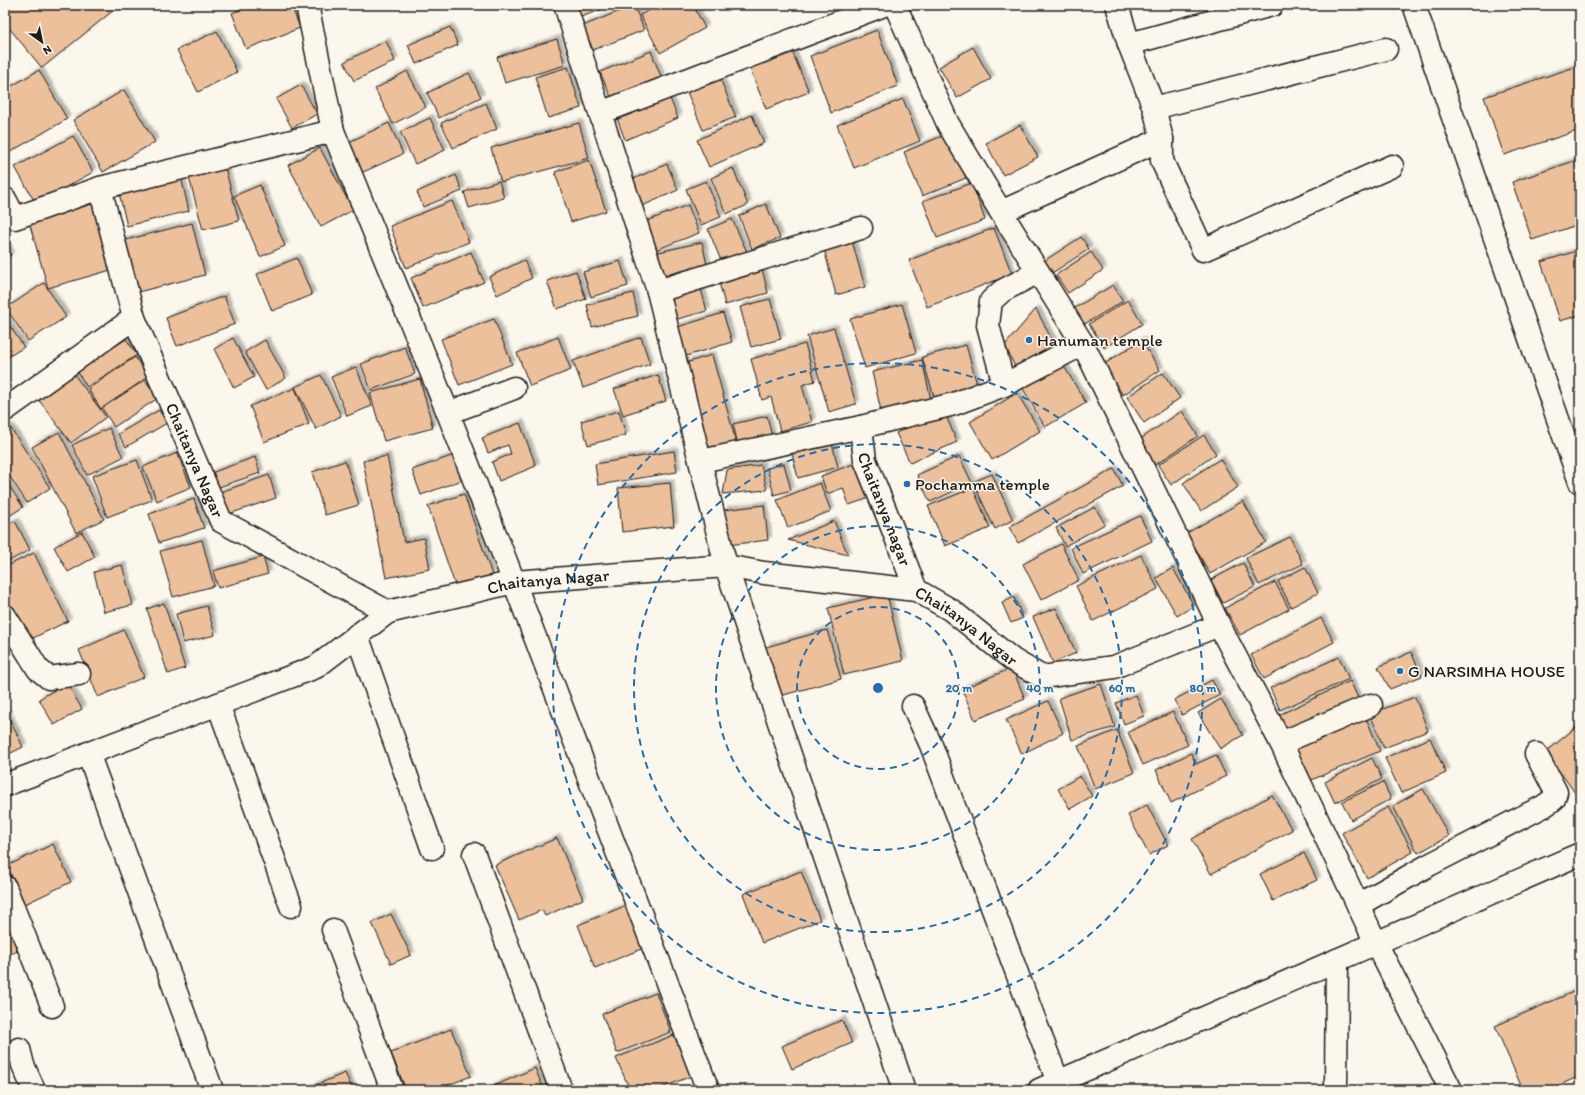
<svg xmlns="http://www.w3.org/2000/svg" width="1585" height="1095" viewBox="0 0 1585 1095" font-family="Itim,sans-serif">
  <style>
    .building { fill: #ebc09a; stroke: #1c1c1c; filter: url(#shadow) }
    .lines { fill: none; stroke-linecap: round; stroke-linejoin: round }
    .street-casing { stroke: #1c1c1c; stroke-width: 25 }
    .secondary-casing { stroke: #1c1c1c; stroke-width: 25 }
    .street { stroke: #fbf7ec; stroke-width: 22 }
    .secondary { stroke: #fbf7ec; stroke-width: 22 }
    .ring { fill: none; stroke: #1f6fb2; stroke-width: 2; stroke-dasharray: 7 5 }
    .poi-dot { fill: #1f6fb2; stroke: #fbf7ec; stroke-width: 1.5 }
    .labels { text-anchor: middle; dominant-baseline: central; stroke-width: 3; stroke-linejoin: round; paint-order: stroke }
    .poi-label { font-size: 17px; fill: #1c1c1c; stroke: #fbf7ec; text-anchor: start }
    .street-label { font-size: 17px; fill: #1c1c1c; stroke: #fbf7ec }
    .centre { fill: #1f6fb2; stroke: #fbf7ec; stroke-width: 2 }
    .ring-label { font-size: 12px; text-anchor: middle; font-weight: bold; fill: #1f6fb2; stroke: #fbf7ec; stroke-width: 3; stroke-linejoin: round; paint-order: stroke }
  </style>
  <defs>
    <filter id="shadow"><feDropShadow dx="3.5" dy="-3.5" stdDeviation="1" flood-color="#0004"/></filter>
  </defs>
  <rect width="100%" height="100%" fill="#fbf7ec"/>
  <filter id="ink" filterUnits="userSpaceOnUse"><feTurbulence type="fractalNoise" baseFrequency=".025" numOctaves="2"/><feDisplacementMap in="SourceGraphic" scale="8" xChannelSelector="R" yChannelSelector="G"/><feConvolveMatrix kernelMatrix="1 2 1 2 8 2 1 2 1" color-interpolation-filters="sRGB"/></filter>
  <g filter="url(#ink)">
    <g class="building">
      <path d="M5,5H120L42,68L5,23Z"/>
      <path d="M253,5H291L300,28L246,49L232,13Z"/>
      <path d="M570,5H615L575,19Z"/>
      <path d="M634,5L644,30L593,50L583,26Z"/>
      <path d="M659,5H693L705,28L660,53L640,15Z"/>
      <path d="M450,27L458,45L416,64L408,45Z"/>
      <path d="M877,30L898,86L831,113L810,56Z"/>
      <path d="M217,31L237,72L198,92L177,50Z"/>
      <path d="M557,39L565,65L505,83L497,57Z"/>
      <path d="M386,41L395,61L354,81L344,62Z"/>
      <path d="M789,44L809,92L766,109L747,61Z"/>
      <path d="M973,47L991,79L957,98L939,67Z"/>
      <path d="M651,51L663,82L613,102L600,72Z"/>
      <path d="M1578,66L1580,73V130L1504,155L1484,97Z"/>
      <path d="M568,67L581,108L548,118L535,77Z"/>
      <path d="M39,70L67,119L5,155V90Z"/>
      <path d="M407,71L426,107L393,124L375,89Z"/>
      <path d="M717,71L736,117L703,130L684,85Z"/>
      <path d="M469,73L481,97L439,118L427,93Z"/>
      <path d="M301,85L317,114L292,128L276,99Z"/>
      <path d="M124,90L155,142L103,172L73,120Z"/>
      <path d="M667,91L678,118L625,140L615,113Z"/>
      <path d="M903,99L920,141L854,168L837,125Z"/>
      <path d="M486,103L497,129L453,148L441,123Z"/>
      <path d="M752,115L764,143L709,167L697,140Z"/>
      <path d="M430,118L445,150L415,164L400,132Z"/>
      <path d="M389,123L403,154L361,173L347,143Z"/>
      <path d="M579,123L589,158L501,182L491,148Z"/>
      <path d="M1020,125L1038,157L1003,175L986,143Z"/>
      <path d="M947,134L966,178L922,196L904,152Z"/>
      <path d="M73,136L93,172L36,204L15,167Z"/>
      <path d="M320,148L353,210L321,227L288,165Z"/>
      <path d="M1580,159V224L1532,240L1512,182Z"/>
      <path d="M223,160L239,221L203,230L187,170Z"/>
      <path d="M589,160L606,211L571,222L555,172Z"/>
      <path d="M667,164L678,190L638,208L627,182Z"/>
      <path d="M733,168L748,205L726,214L711,178Z"/>
      <path d="M456,175L462,191L423,207L417,192Z"/>
      <path d="M181,177L189,211L127,226L119,193Z"/>
      <path d="M499,181L504,198L469,208L464,192Z"/>
      <path d="M706,181L721,217L701,225L686,189Z"/>
      <path d="M972,183L985,220L937,238L923,201Z"/>
      <path d="M260,185L285,246L260,257L234,196Z"/>
      <path d="M452,201L469,242L406,268L390,226Z"/>
      <path d="M92,204L111,270L48,288L29,222Z"/>
      <path d="M766,204L780,238L752,249L739,216Z"/>
      <path d="M688,205L699,233L653,251L642,223Z"/>
      <path d="M732,219L747,252L722,263L708,229Z"/>
      <path d="M192,223L205,275L134,293L122,241Z"/>
      <path d="M994,228L1012,274L927,307L909,260Z"/>
      <path d="M1081,237L1089,249L1052,273L1044,261Z"/>
      <path d="M852,241L865,287L836,295L824,249Z"/>
      <path d="M702,242L707,265L656,277L651,254Z"/>
      <path d="M5,244L11,255L5,258Z"/>
      <path d="M1580,250V315L1560,321L1541,262Z"/>
      <path d="M471,252L484,282L423,308L411,278Z"/>
      <path d="M1091,252L1103,270L1068,293L1056,275Z"/>
      <path d="M297,258L312,295L272,311L257,274Z"/>
      <path d="M524,260L532,278L497,295L489,277Z"/>
      <path d="M620,261L628,286L591,297L583,272Z"/>
      <path d="M761,265L768,293L725,305L718,278Z"/>
      <path d="M576,271L586,299L557,309L547,281Z"/>
      <path d="M699,282L707,311L674,320L666,291Z"/>
      <path d="M44,283L66,317L28,341L6,308Z"/>
      <path d="M1113,285L1123,301L1083,325L1073,309Z"/>
      <path d="M633,293L638,316L592,327L587,305Z"/>
      <path d="M224,296L235,324L177,346L166,318Z"/>
      <path d="M770,299L781,339L751,347L740,307Z"/>
      <path d="M1128,300L1142,324L1104,348L1089,324Z"/>
      <path d="M902,304L916,353L865,368L850,319Z"/>
      <path d="M1036,309L1056,348L1015,367L1005,345Z"/>
      <path d="M723,313L732,342L680,358L671,329Z"/>
      <path d="M5,319L24,347L5,359Z"/>
      <path d="M494,319L512,364L459,385L441,339Z"/>
      <path d="M834,328L856,404L829,412L807,336Z"/>
      <path d="M558,337L571,370L530,386L517,353Z"/>
      <path d="M641,337L650,364L583,388L573,361Z"/>
      <path d="M233,338L254,377L234,388L214,349Z"/>
      <path d="M126,339L137,355L87,387L77,371Z"/>
      <path d="M265,340L286,378L266,390L245,352Z"/>
      <path d="M1141,340L1160,370L1123,395L1103,365Z"/>
      <path d="M805,344L815,381L802,385L812,422L780,431L771,397L762,400L751,359Z"/>
      <path d="M966,345L978,388L935,400L922,357Z"/>
      <path d="M405,347L415,374L371,390L361,364Z"/>
      <path d="M712,355L738,449L705,458L679,365Z"/>
      <path d="M135,357L148,377L101,409L88,389Z"/>
      <path d="M922,360L932,404L882,415L872,372Z"/>
      <path d="M1062,363L1086,403L1045,427L1022,387Z"/>
      <path d="M356,367L372,406L347,416L331,377Z"/>
      <path d="M73,373L106,417L71,443L38,399Z"/>
      <path d="M1163,373L1180,398L1144,423L1127,397Z"/>
      <path d="M321,375L341,416L316,429L295,387Z"/>
      <path d="M658,375L666,401L623,415L614,389Z"/>
      <path d="M420,379L433,428L384,441L370,393Z"/>
      <path d="M145,380L158,398L114,427L102,408Z"/>
      <path d="M295,388L309,424L264,442L250,406Z"/>
      <path d="M1017,393L1040,431L992,460L970,422Z"/>
      <path d="M159,410L167,423L126,447L118,434Z"/>
      <path d="M619,411L626,435L588,445L581,421Z"/>
      <path d="M944,411L957,442L910,463L896,433Z"/>
      <path d="M1182,411L1198,436L1155,465L1139,440Z"/>
      <path d="M767,416L773,441L739,449L733,424Z"/>
      <path d="M520,423L536,466L499,481L492,462L511,454L508,445L488,453L482,438Z"/>
      <path d="M10,427L50,488L27,503L5,469V431Z"/>
      <path d="M109,428L123,457L87,475L72,445Z"/>
      <path d="M59,432L104,519L76,533L32,447Z"/>
      <path d="M1204,435L1216,454L1171,485L1158,465Z"/>
      <path d="M831,439L838,467L798,478L791,450Z"/>
      <path d="M674,451L677,472L598,485L595,464Z"/>
      <path d="M177,453L191,487L157,501L143,467Z"/>
      <path d="M457,454L465,479L421,495L412,470Z"/>
      <path d="M387,456L404,542L424,538L430,569L386,578L363,461Z"/>
      <path d="M959,456L972,483L930,502L917,475Z"/>
      <path d="M255,457L260,473L216,488L211,473Z"/>
      <path d="M1220,459L1238,487L1201,511L1183,483Z"/>
      <path d="M137,460L152,500L107,517L92,476Z"/>
      <path d="M345,461L359,505L325,515L312,472Z"/>
      <path d="M859,462L872,497L849,505L843,488L827,494L821,476Z"/>
      <path d="M784,464L791,490L774,495L767,468Z"/>
      <path d="M761,465L767,490L723,494L727,470Z"/>
      <path d="M1114,469L1123,486L1018,543L1009,527Z"/>
      <path d="M992,474L1013,520L995,529L973,482Z"/>
      <path d="M269,475L276,498L226,515L218,493Z"/>
      <path d="M670,483L674,526L622,532L618,488Z"/>
      <path d="M820,483L831,511L788,528L777,500Z"/>
      <path d="M8,484L23,507L5,519V486Z"/>
      <path d="M973,488L990,528L945,546L928,506Z"/>
      <path d="M464,494L492,575L456,588L428,506Z"/>
      <path d="M194,499L204,528L159,543L149,514Z"/>
      <path d="M1243,501L1266,542L1210,574L1187,533Z"/>
      <path d="M764,505L768,540L728,545L724,510Z"/>
      <path d="M1095,507L1105,524L1065,546L1056,528Z"/>
      <path d="M1140,516L1152,541L1083,574L1071,548Z"/>
      <path d="M15,521L30,550L5,563V526Z"/>
      <path d="M834,521L848,555L788,540Z"/>
      <path d="M82,532L95,557L68,572L54,547Z"/>
      <path d="M1290,537L1303,564L1259,585L1246,558Z"/>
      <path d="M202,540L214,586L173,597L160,551Z"/>
      <path d="M1061,544L1079,580L1041,600L1023,564Z"/>
      <path d="M34,553L68,621L23,643L5,605V567Z"/>
      <path d="M1141,555L1158,589L1093,621L1076,586Z"/>
      <path d="M263,557L268,574L218,588L213,571Z"/>
      <path d="M1243,563L1255,587L1223,603L1211,580Z"/>
      <path d="M122,565L133,605L104,612L94,572Z"/>
      <path d="M1305,567L1318,593L1291,607L1278,581Z"/>
      <path d="M1173,568L1194,606L1177,616L1156,578Z"/>
      <path d="M1275,582L1289,609L1240,635L1225,608Z"/>
      <path d="M887,594L903,661L844,675L828,608Z"/>
      <path d="M1014,597L1023,618L1011,623L1002,603Z"/>
      <path d="M164,603L185,668L168,674L147,609Z"/>
      <path d="M207,606L215,635L183,643L176,614Z"/>
      <path d="M1056,608L1076,653L1053,663L1033,617Z"/>
      <path d="M1321,618L1334,642L1264,679L1251,655Z"/>
      <path d="M124,630L144,677L98,697L79,650Z"/>
      <path d="M827,630L841,679L780,696L766,647Z"/>
      <path d="M1411,652L1422,676L1390,689L1378,667Z"/>
      <path d="M1339,657L1349,679L1280,710L1270,688Z"/>
      <path d="M1012,668L1025,699L975,720L962,689Z"/>
      <path d="M1212,680L1220,695L1182,715L1174,700Z"/>
      <path d="M1350,681L1360,702L1289,735L1279,715Z"/>
      <path d="M67,683L82,709L54,725L39,699Z"/>
      <path d="M1101,684L1115,727L1072,740L1059,698Z"/>
      <path d="M1136,695L1144,716L1124,724L1116,703Z"/>
      <path d="M1415,697L1428,731L1384,748L1370,714Z"/>
      <path d="M1221,699L1243,735L1220,749L1198,713Z"/>
      <path d="M1048,701L1063,733L1022,754L1006,720Z"/>
      <path d="M1363,711L1380,751L1309,781L1293,742Z"/>
      <path d="M1173,712L1188,745L1143,765L1128,732Z"/>
      <path d="M7,714L23,747L5,756V715Z"/>
      <path d="M1580,724V800L1546,752Z"/>
      <path d="M1117,730L1134,773L1095,789L1078,746Z"/>
      <path d="M1430,738L1446,773L1401,793L1385,758Z"/>
      <path d="M1191,753L1196,764L1216,755L1226,776L1171,803L1156,770Z"/>
      <path d="M1372,758L1382,779L1335,803L1325,782Z"/>
      <path d="M1080,776L1092,796L1070,809L1058,789Z"/>
      <path d="M1383,782L1391,799L1351,820L1342,802Z"/>
      <path d="M1423,789L1449,836L1418,853L1393,806Z"/>
      <path d="M1272,795L1292,830L1211,874L1192,839Z"/>
      <path d="M1147,805L1168,845L1149,855L1128,815Z"/>
      <path d="M1388,807L1413,852L1367,878L1342,833Z"/>
      <path d="M557,838L583,899L545,916L542,910L519,920L495,865Z"/>
      <path d="M53,844L71,882L25,904L7,866Z"/>
      <path d="M1304,853L1317,880L1273,901L1260,874Z"/>
      <path d="M801,871L820,920L762,943L743,894Z"/>
      <path d="M635,902L651,945L595,968L578,925Z"/>
      <path d="M391,914L411,955L391,964L372,923Z"/>
      <path d="M5,921L18,951L5,956Z"/>
      <path d="M1580,989V1076L1548,1090H1523L1495,1026Z"/>
      <path d="M656,993L671,1032L617,1053L602,1014Z"/>
      <path d="M842,1020L852,1043L792,1069L782,1046Z"/>
      <path d="M451,1029L471,1076L436,1090H406L391,1053Z"/>
      <path d="M674,1035L691,1076L657,1090H630L616,1058Z"/>
      <path d="M535,1068L544,1090H485Z"/>
      <path d="M345,1073L353,1090H304Z"/>
    </g>
    <g class="lines">
      <g class="street-casing">
        <g id="street">
          <path d="M307,5L333,131L448,413L514,582L708,1090"/>
          <path d="M565,5L658,291L726,566L904,1090"/>
          <path d="M1117,5L1129,44L1154,108L1162,139V161L1203,250L1392,166"/>
          <path d="M1414,5L1568,448L1580,444"/>
          <path d="M1129,44L1272,5"/>
          <path d="M1154,108L1386,49"/>
          <path d="M600,113L884,5"/>
          <path id="s1" d="M100,188L134,318L221,521L388,612L514,582L726,566L764,573L916,590L951,610L1013,660L1042,677L1114,667L1219,625"/>
          <path d="M5,199L15,218L100,188L333,131"/>
          <path d="M1001,212L1162,139"/>
          <path d="M658,291L861,228"/>
          <path d="M1004,385L988,325L991,301L1002,291L1038,272"/>
          <path d="M5,410L134,318"/>
          <path d="M448,413L514,388"/>
          <path id="s2" d="M861,427L865,460L888,517L916,590"/>
          <path d="M1568,448L1580,482"/>
          <path d="M701,461L861,427L954,404L1004,385L1083,344"/>
          <path d="M5,616L38,669L49,678L79,674"/>
          <path d="M357,635L432,848"/>
          <path d="M218,704L291,906"/>
          <path d="M913,706L931,745L1058,1082"/>
          <path d="M1281,743L1371,705"/>
          <path d="M88,753L212,1090"/>
          <path d="M5,785L316,667L388,612"/>
          <path d="M474,854L561,1090"/>
          <path d="M5,887L52,1006"/>
          <path d="M1358,905L1429,865L1544,806L1554,799L1556,792L1536,754"/>
          <path d="M333,930L392,1090"/>
          <path d="M19,1049L23,1065L34,1090"/>
          <path d="M1039,1090L1580,854"/>
          <path d="M1336,1090L1337,960"/>
        </g>
      </g>
      <g class="secondary-casing">
        <path id="secondary" d="M895,5L948,124L1001,212L1083,344L1219,625L1281,743L1376,943L1451,1090"/>
      </g>
      <use href="#street" class="street"/>
      <use href="#secondary" class="secondary"/>
    </g>
  </g>
  <g class="ring">
    <circle cx="878" cy="688" r="81"/>
    <circle cx="878" cy="688" r="162"/>
    <circle cx="878" cy="688" r="244"/>
    <circle cx="878" cy="688" r="325"/>
  </g>
  <g class="poi-dot">
    <circle cx="1029" cy="340" r="4"/>
    <circle cx="907" cy="484" r="4"/>
    <circle cx="1400" cy="671" r="4"/>
  </g>
  <g class="labels">
    <g class="poi-label">
      <text x="1037" y="340">Hanuman temple</text>
      <text x="915" y="484">Pochamma temple</text>
      <text x="1408" y="671">G NARSIMHA HOUSE</text>
    </g>
    <g class="street-label">
      <text stroke="none"><textPath href="#s1" startOffset="289">Chaitanya Nagar</textPath></text>
      <text stroke="none"><textPath href="#s2" startOffset="86">Chaitanya nagar</textPath></text>
      <text stroke="none"><textPath href="#s1" startOffset="709">Chaitanya Nagar</textPath></text>
      <text stroke="none"><textPath href="#s1" startOffset="1141">Chaitanya Nagar</textPath></text>
    </g>
  </g>
  <circle cx="878" cy="688" r="6" class="centre"/>
  <g class="ring-label">
    <text x="959" y="692">20 m</text>
    <text x="1040" y="692">40 m</text>
    <text x="1122" y="692">60 m</text>
    <text x="1203" y="692">80 m</text>
  </g>
  <rect width="1585" height="1095" fill="none" stroke="#fbf7ec" stroke-width="20"/>
  <rect x="10" y="10" width="1565" height="1075" fill="none" stroke="#1c1c1c" stroke-width="1.5" filter="url(#ink)"/>
  <g transform="translate(42 42) rotate(147)" stroke="#fbf7ec" stroke-width="3" paint-order="stroke">
  <path d="M0-3L7 15L0 10L-7 15Z" fill="#1c1c1c"/>
  <text y="-6" font-size="11" font-weight="bold" text-anchor="middle" fill="#1c1c1c">N</text>
  </g>
</svg>
